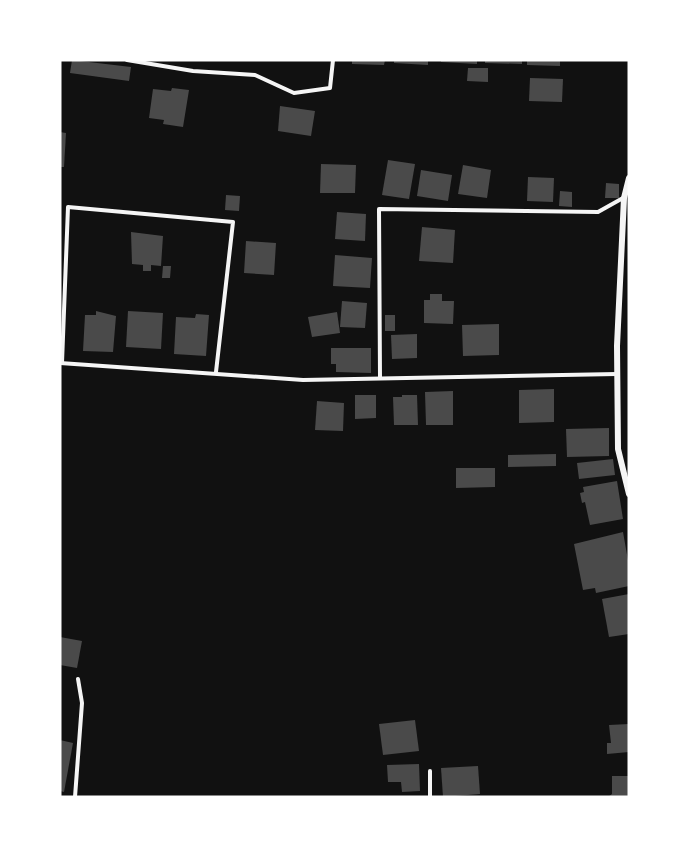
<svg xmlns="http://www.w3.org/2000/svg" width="689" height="857" viewBox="0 0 689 857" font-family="'Titillium Web',sans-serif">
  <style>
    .building { fill: #4a4a4a }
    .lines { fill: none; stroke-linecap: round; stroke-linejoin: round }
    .service { stroke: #f5f5f5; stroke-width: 4 }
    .minor { stroke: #f5f5f5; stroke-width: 6 }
  </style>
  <rect width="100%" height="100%" fill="#111"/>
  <g class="building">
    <path d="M72,60L131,67L129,81L70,73Z"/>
    <path d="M352,60H385L384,65L352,64Z"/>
    <path d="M394,60H428V65L394,63Z"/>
    <path d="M441,60H477V64L441,62Z"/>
    <path d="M485,60H522V64L485,63Z"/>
    <path d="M527,60H560V66L527,65Z"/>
    <path d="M468,68H488V82L467,81Z"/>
    <path d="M530,78L563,79L562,102L529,101Z"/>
    <path d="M172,88L189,90L183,127L163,124L164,120L149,118L153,89L171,91Z"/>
    <path d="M280,106L315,111L311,136L278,131Z"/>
    <path d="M60,132L66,133L64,167H60Z"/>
    <path d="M388,160L415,164L409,199L382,195Z"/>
    <path d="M321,164L356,165L355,193H320Z"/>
    <path d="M463,165L491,170L487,198L458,194Z"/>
    <path d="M421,170L452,175L448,201L417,196Z"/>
    <path d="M528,177L554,178L553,202L527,201Z"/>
    <path d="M606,183L619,184V198H605Z"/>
    <path d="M560,191L572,192V207L559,206Z"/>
    <path d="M226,195L240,196L239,211L225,210Z"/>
    <path d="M337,212L366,214L365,241L335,239Z"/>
    <path d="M422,227L455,230L453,263L419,261Z"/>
    <path d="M131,232L163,236L161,266L151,265V271H143V265L132,264Z"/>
    <path d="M246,241L276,243L274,275L244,273Z"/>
    <path d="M335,255L372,258L370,288L333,286Z"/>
    <path d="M163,266H171L170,278H162Z"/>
    <path d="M430,294H442V301H454L453,324L424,323V300H430Z"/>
    <path d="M342,301L367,303L365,328L340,327Z"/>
    <path d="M96,311L116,316L113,352L83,351L85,315H96Z"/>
    <path d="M128,311L163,313L161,349L126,347Z"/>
    <path d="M337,312L340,333L312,337L308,317Z"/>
    <path d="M196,314L209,315L206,356L174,354L176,317L195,318Z"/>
    <rect x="385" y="315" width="10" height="16"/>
    <path d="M499,324V355L463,356L462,325Z"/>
    <path d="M417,334V358L392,359L391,335Z"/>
    <path d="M331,348H371V373L336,372V364H331Z"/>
    <path d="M554,389V422L519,423V390Z"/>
    <path d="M453,391V425H426L425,392Z"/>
    <path d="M355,395H376V418L355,419Z"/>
    <path d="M402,395H417L418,425H394L393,397H402Z"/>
    <path d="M317,401L344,403L343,431L315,430Z"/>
    <path d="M609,428V456L567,457L566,429Z"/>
    <path d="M556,454V466L508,467V455Z"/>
    <path d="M613,459L615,475L579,479L577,463Z"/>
    <path d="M456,468H495V487L456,488Z"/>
    <path d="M617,481L623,519L590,525L585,502L582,503L580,493L584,492L583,487Z"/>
    <path d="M623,532L629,566V586L596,593L595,588L583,590L574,544Z"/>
    <path d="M629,594V634L609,637L602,599Z"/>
    <path d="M60,637L82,641L77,668L60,665Z"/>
    <path d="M415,720L419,751L383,755L379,724Z"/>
    <path d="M629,724V752L607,754V743H611L609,725Z"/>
    <path d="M60,740L73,743L64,792L60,791Z"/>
    <path d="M419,764L420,791L402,792L401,782H388L387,765Z"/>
    <path d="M478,766L480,794L443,797L441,768Z"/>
    <path d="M612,776H629V797H608L612,794Z"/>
  </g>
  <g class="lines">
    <g class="service">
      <path d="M127,60L193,71L255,75L294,93L330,88L333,60"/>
      <path d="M60,363L303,380L617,374"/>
      <path d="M62,363L68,207L233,222L216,372"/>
      <path d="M380,377L379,209L598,212L623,198"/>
      <path d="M430,771V797"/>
      <path d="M75,797L82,703L78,679"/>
    </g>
    <path class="minor" d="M629,178L624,198L617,346L618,449L629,494"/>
  </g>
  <rect width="689" height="857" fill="none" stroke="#ffffff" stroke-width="123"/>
</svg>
